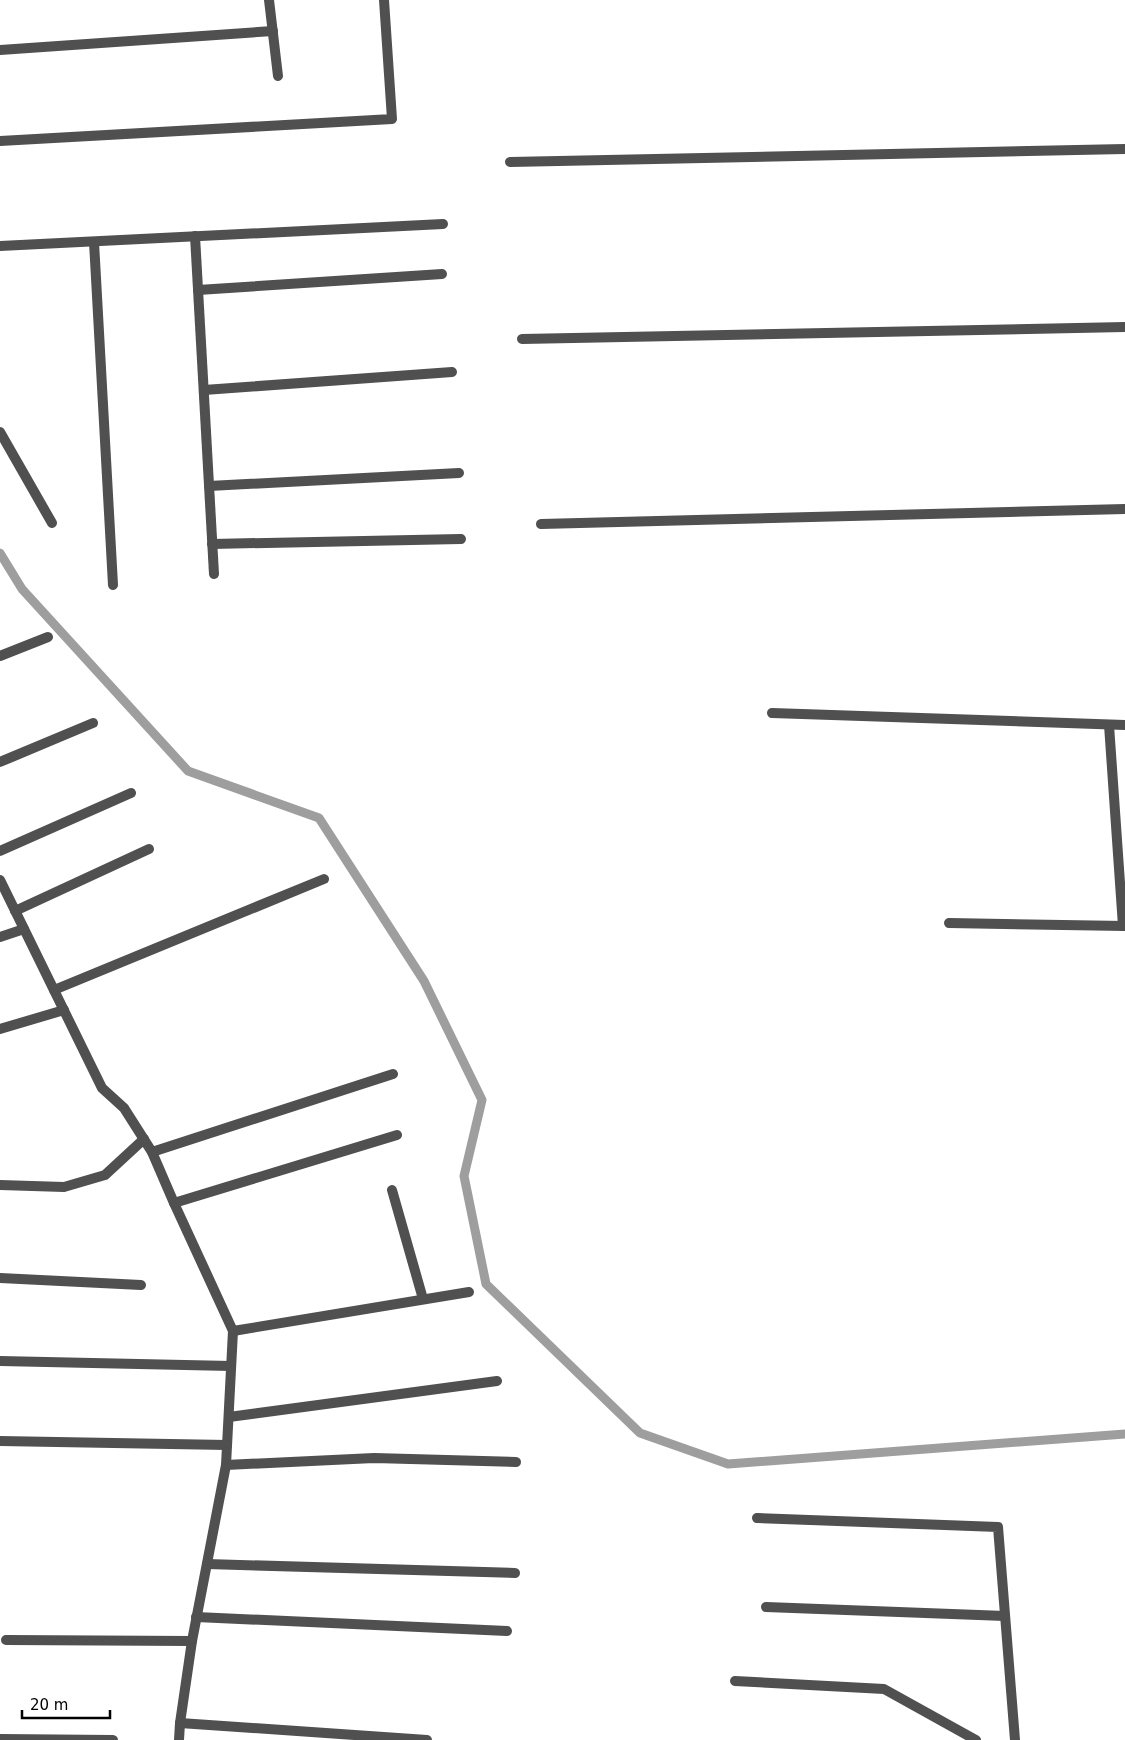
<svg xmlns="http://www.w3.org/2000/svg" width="1125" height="1740" viewBox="0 0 1125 1740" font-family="'DejaVu Sans',sans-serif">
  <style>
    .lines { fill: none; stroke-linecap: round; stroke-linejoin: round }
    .stream { stroke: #9e9e9e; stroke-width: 9 }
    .street { stroke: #505050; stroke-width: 10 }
  </style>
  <rect width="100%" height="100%" fill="#fff"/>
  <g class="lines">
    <path class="stream" d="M0,553L22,589L188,771L319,818L424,981L482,1100L464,1176L486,1284L640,1433L728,1464L1125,1434"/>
    <g class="street">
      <path d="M269,0L278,76"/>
      <path d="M0,50L273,31"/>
      <path d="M0,141L392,119L384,0"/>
      <path d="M510,162L1125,149"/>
      <path d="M195,236L214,574"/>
      <path d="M94,242L113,585"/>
      <path d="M0,246L443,224"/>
      <path d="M198,290L442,274"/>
      <path d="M522,339L1125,327"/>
      <path d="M204,390L452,372"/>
      <path d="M0,432L52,523"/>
      <path d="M209,486L459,473"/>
      <path d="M541,524L1125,509"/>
      <path d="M212,544L461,539"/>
      <path d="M0,656L48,637"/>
      <path d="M772,713L1125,725"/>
      <path d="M1109,725L1123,926"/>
      <path d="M0,762L93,723"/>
      <path d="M0,851L131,793"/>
      <path d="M0,880L102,1088L124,1108L152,1152L174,1203L233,1331L226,1465L192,1641L180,1723L179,1740"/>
      <path d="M15,911L149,849"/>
      <path d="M949,923L1125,926"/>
      <path d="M0,937L24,929"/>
      <path d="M54,990L324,879"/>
      <path d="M0,1029L64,1010"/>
      <path d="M152,1152L393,1074"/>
      <path d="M0,1185L64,1187L105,1175L144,1139"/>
      <path d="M392,1190L423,1299"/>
      <path d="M174,1203L397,1135"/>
      <path d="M0,1278L141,1285"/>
      <path d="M233,1331L469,1292"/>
      <path d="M0,1361L231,1366"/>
      <path d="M229,1417L497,1381"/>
      <path d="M0,1441L227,1445"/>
      <path d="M226,1465L374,1458L516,1462"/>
      <path d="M757,1518L998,1527L1015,1740"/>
      <path d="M207,1564L515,1573"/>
      <path d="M766,1607L1005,1616"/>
      <path d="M196,1617L507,1631"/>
      <path d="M6,1640L192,1641"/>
      <path d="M735,1681L884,1689L976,1740"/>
      <path d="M180,1723L427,1740"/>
      <path d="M0,1739L113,1740"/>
    </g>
  </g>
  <path d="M22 1710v8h88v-8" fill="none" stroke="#000000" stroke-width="2.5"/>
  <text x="30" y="1710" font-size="15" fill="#000000" stroke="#ffffff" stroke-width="4" paint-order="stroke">20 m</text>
</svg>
